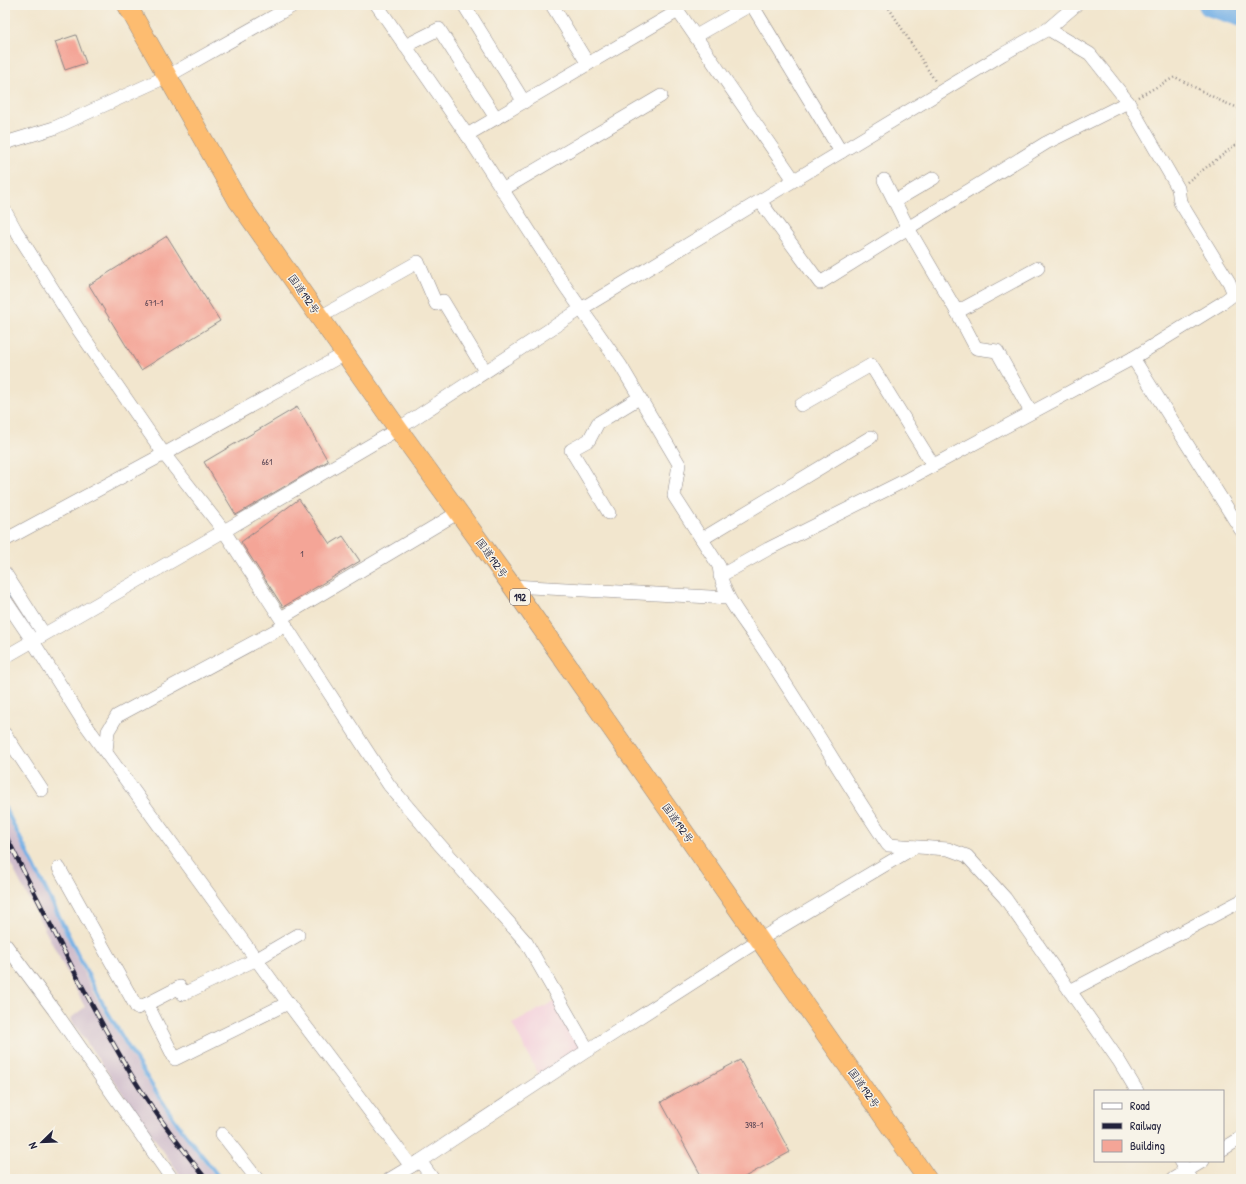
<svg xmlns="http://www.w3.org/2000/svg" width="1246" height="1184" viewBox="0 0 1246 1184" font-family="'Patrick Hand','Klee One',sans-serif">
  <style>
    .built { fill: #f4cfdc }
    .industrial { fill: #d0bdcc }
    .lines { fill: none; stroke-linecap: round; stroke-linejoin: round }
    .stream { stroke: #75b0e6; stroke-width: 4 }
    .river { stroke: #75b0e6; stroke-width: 23 }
    .building { fill: #f4a597 }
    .minor-casing { stroke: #8a8484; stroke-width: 14 }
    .highway-casing { stroke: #8a8484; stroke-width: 20 }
    .path { stroke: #8a8484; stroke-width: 2.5; stroke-dasharray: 1 3; stroke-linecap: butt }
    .minor { stroke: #fff; stroke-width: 13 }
    .highway { stroke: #fdbc70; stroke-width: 19 }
    .rail-casing { stroke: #22223b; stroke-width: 4.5 }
    .rail { stroke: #f7f3e8; stroke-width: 3; stroke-dasharray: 9; stroke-linecap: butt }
    .labels { text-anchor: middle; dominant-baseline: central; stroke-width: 3; stroke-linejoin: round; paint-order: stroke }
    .number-label { font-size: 9px; fill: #564352 }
    .shield { fill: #f7f3e8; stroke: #62616f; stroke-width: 1 }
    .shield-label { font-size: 10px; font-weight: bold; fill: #22223b }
    .street-label { font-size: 11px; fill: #22223b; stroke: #f7f3e8 }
  </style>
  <rect width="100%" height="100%" fill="#f7f3e8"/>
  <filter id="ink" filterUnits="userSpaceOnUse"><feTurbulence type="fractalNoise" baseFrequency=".025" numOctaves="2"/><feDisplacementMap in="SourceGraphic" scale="8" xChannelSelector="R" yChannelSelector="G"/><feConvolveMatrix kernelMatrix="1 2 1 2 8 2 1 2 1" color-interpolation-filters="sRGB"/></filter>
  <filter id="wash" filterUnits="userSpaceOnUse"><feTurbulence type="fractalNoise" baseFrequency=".012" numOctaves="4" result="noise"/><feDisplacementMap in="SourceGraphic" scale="16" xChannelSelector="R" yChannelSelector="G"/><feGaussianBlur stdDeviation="0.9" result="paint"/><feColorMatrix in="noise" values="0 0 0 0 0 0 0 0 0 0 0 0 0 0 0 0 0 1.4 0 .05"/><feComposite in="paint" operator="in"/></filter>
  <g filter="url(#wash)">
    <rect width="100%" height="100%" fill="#f2e6ce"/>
    <path class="built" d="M556,1001L582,1047L539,1076L512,1023Z"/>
    <path class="industrial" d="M5,814L34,869L96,998L143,1076L177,1127L217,1179H183L70,1019L85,1007L5,853Z"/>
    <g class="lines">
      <g class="stream">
        <path d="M5,591L10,598"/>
        <path d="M5,808L99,997C124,1041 150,1085 179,1126C192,1144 207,1161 220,1179"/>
      </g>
      <path class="river" d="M1210,5L1241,15"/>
    </g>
    <g id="blocks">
      <g class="building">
        <path d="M76,35L86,63L65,70L55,42Z"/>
        <path d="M167,236L220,321L141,370L89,285Z"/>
        <path d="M297,407L328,461L236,515L204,462Z"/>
        <path d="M299,499L330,544L343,536L360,561L283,607L241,542Z"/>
        <path d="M740,1060L790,1152L741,1179H703L661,1102L694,1083V1084Z"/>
      </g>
    </g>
  </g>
  <g filter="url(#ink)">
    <use href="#blocks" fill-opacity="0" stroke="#8a8484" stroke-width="1"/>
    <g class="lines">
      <g class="minor-casing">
        <g id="minor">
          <path d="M377,5L467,135L565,286L621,366L679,464L674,496L719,566C722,596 741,616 757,640C767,654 776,669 785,683C820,737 852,792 888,845L948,849L967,856L1005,898L1119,1061L1137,1091"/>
          <path d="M464,5L524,102"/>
          <path d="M552,5L588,64"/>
          <path d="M752,5L841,152"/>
          <path d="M696,36L750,5"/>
          <path d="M405,46L439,29L496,118"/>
          <path d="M467,135L678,11L794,180"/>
          <path d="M5,143L54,128L168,76L294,5"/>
          <path d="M884,180L908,228L1046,143L1128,102"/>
          <path d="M502,190L661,96"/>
          <path d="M760,201L820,283L908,228L957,312L1038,268"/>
          <path d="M895,201L934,178"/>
          <path d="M5,211L16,231L78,329L164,454L224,531L389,785L440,845L526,942L588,1050"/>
          <path d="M957,312L976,348L997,351L1031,412"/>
          <path d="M320,317L418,262L436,304L443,301L485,371"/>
          <path d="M1133,358L1241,530"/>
          <path d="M801,405L871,365L933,465"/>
          <path d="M609,513L571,450L589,440L598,423L639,398"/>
          <path d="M702,539L871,437"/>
          <path d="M5,540L164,454L346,353"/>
          <path d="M5,573L44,634"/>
          <path d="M720,576L768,549L908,479L1133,358L1222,303L1234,294L1229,282L1180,202L1178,188L1128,102L1090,54L1048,29"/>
          <path d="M512,586L728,598"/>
          <path d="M5,600L32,640L83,721L288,1003L411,1166"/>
          <path d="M281,618L459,512"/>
          <path d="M5,657L224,531L398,429L581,309L1003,54L1048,29L1076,5"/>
          <path d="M5,734L42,790"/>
          <path d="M106,752L108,731L117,716L286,625"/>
          <path d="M59,868L137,1008L147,1004L175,1059L288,1003"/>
          <path d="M5,944L54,1010L172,1179"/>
          <path d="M1070,991L1241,901"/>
          <path d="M147,1004L180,987L183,994L257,959L298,935"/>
          <path d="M222,1134L257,1179"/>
          <path d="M1223,1149L1241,1138"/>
          <path d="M420,1161L433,1179"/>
          <path d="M1180,1161L1191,1179"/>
          <path d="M390,1179L420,1161L588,1050L759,940L915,847"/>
          <path d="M1173,1179L1203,1161"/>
        </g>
      </g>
      <g class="highway-casing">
        <path id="highway" d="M127,5L238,201L398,429L512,586L927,1179"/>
      </g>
      <g class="path">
        <path d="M887,5L935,81"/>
        <path d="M1138,97L1175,77L1223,102L1241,109"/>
        <path d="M1187,182L1241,141"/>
      </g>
      <use href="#minor" class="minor"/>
      <use href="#highway" class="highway"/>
      <g class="rail-casing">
        <path id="rail" d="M5,834C47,917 87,1001 135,1081C156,1115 181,1147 206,1179"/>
      </g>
      <use href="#rail" class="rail"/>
    </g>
  </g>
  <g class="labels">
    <g class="number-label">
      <text x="154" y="303">671-1</text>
      <text x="267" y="462">661</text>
      <text x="302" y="554">1</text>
      <text x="754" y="1125">398-1</text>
    </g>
    <rect class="shield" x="510" y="589" width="20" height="16" rx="3"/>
    <g class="shield-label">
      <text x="520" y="597">192</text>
    </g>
    <g class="street-label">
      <text transform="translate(304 294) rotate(55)">国道192号</text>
      <text transform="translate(492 558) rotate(54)">国道192号</text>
      <text transform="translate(678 823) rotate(55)">国道192号</text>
      <text transform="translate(864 1088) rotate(55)">国道192号</text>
    </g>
  </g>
  <rect width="1246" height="1184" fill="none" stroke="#f7f3e8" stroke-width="20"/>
  <rect x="1094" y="1090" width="130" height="72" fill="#f7f3e8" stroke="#a29fa3"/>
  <rect x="1102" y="1103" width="20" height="6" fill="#ffffff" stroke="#a29fa3"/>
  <text x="1130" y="1110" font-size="12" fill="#22223b">Road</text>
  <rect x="1102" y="1123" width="20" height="6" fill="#22223b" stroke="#a29fa3"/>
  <text x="1130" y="1130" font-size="12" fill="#22223b">Railway</text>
  <rect x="1102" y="1140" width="20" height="12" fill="#f4a597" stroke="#a29fa3"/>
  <text x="1130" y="1150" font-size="12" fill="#22223b">Building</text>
  <g transform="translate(42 1142) rotate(247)" stroke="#f7f3e8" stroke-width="3" paint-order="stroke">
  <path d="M0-3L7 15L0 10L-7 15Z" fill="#22223b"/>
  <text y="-6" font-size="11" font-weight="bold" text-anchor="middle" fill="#22223b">N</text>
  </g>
</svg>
